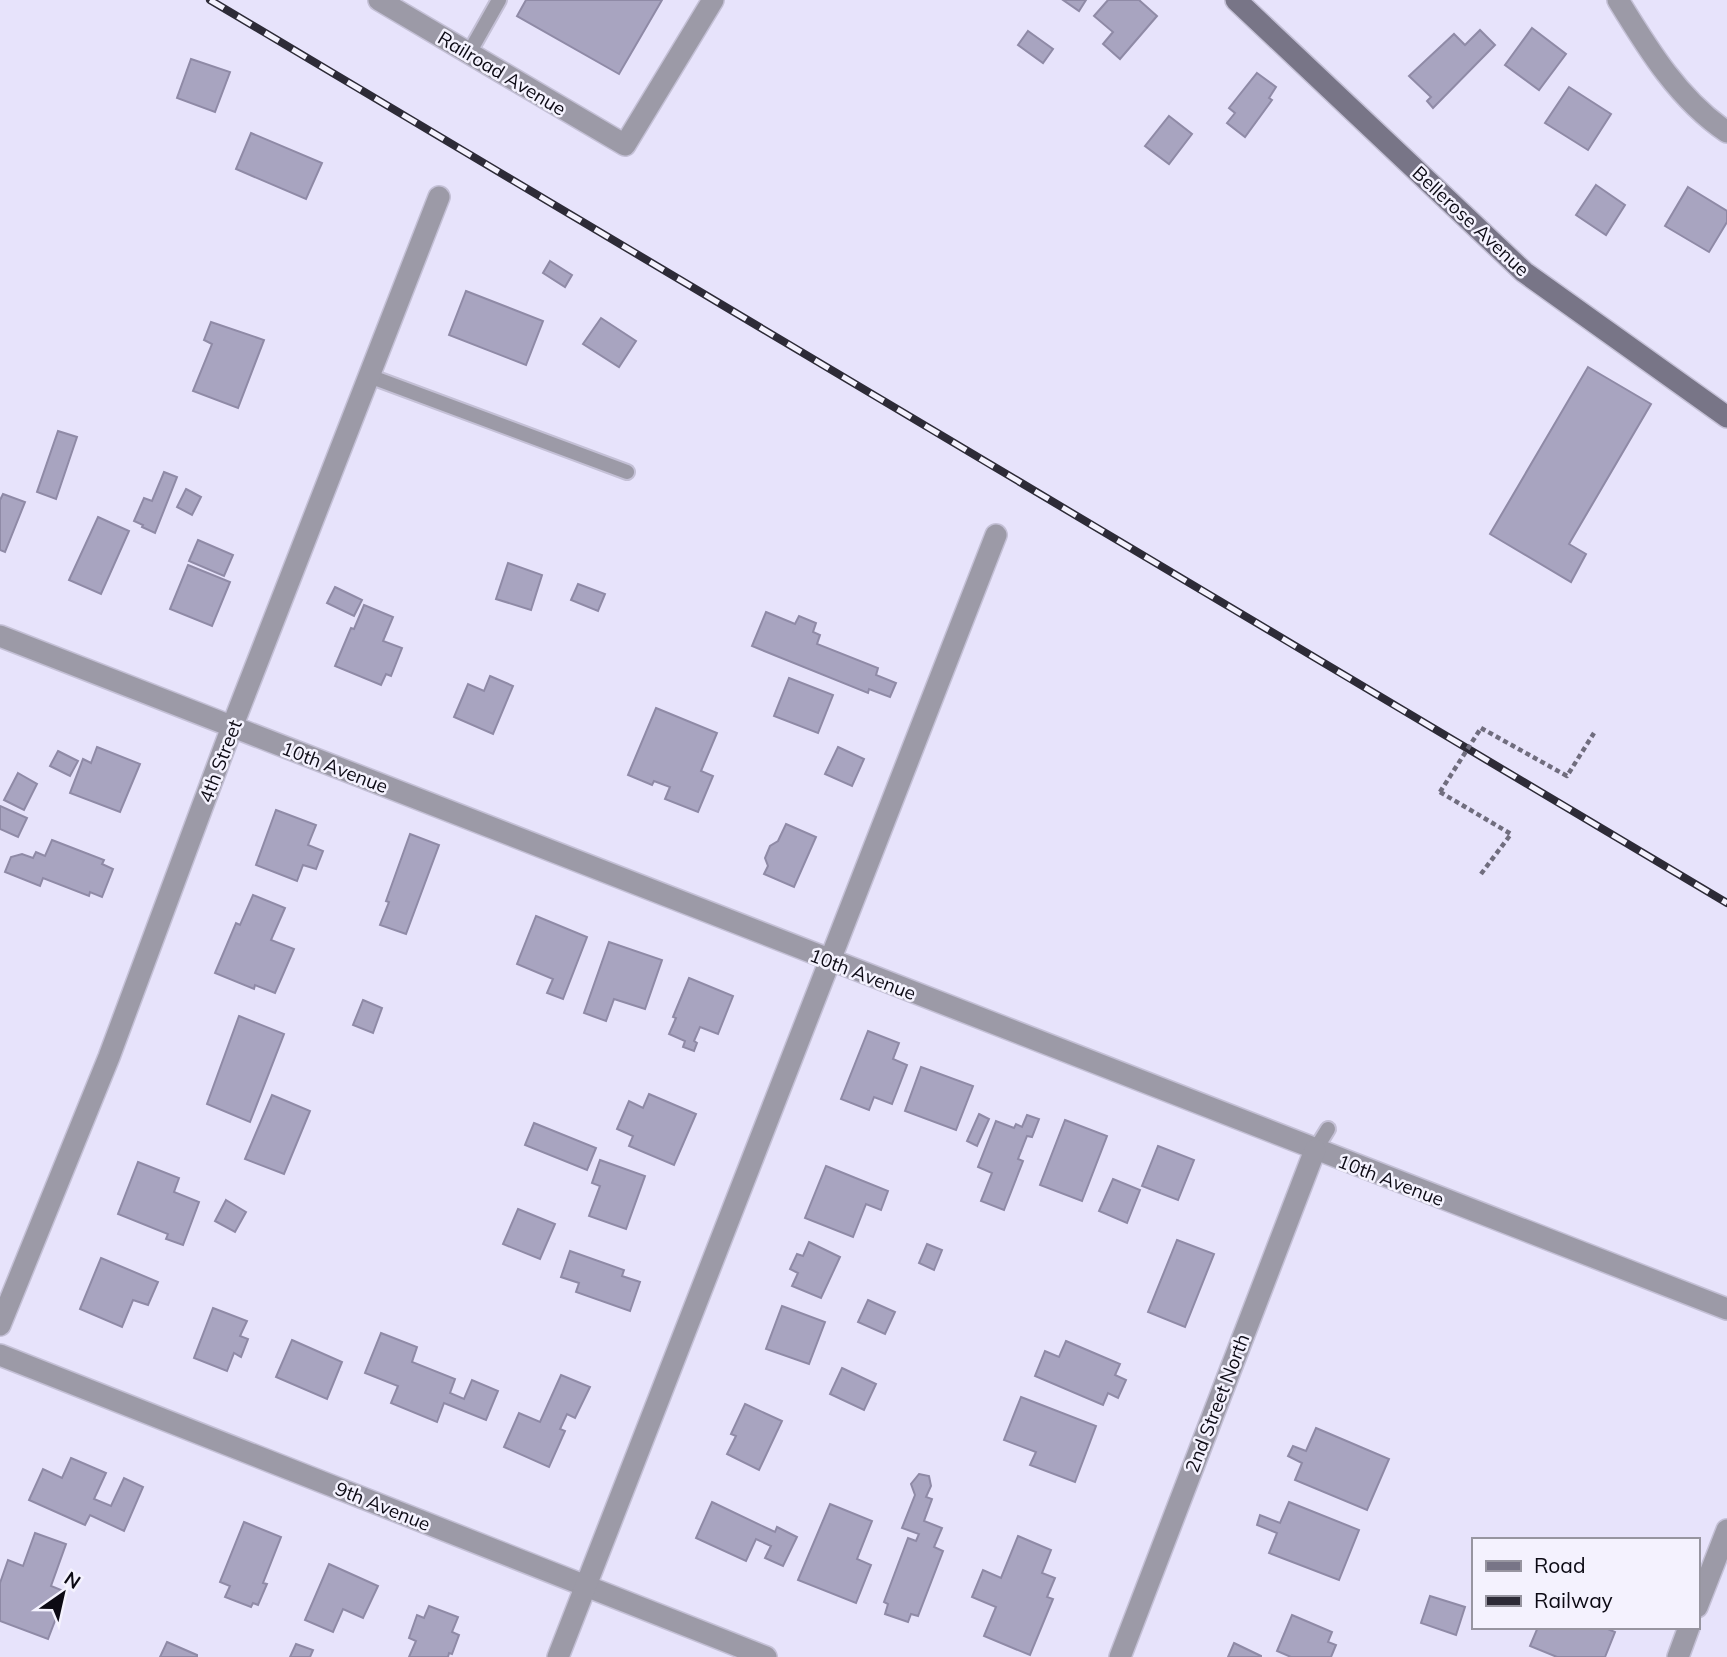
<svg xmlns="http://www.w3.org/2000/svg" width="1727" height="1657" viewBox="0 0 1727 1657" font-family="Mulish,sans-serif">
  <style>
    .building { fill: #a8a4c0; stroke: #8f8aa6; stroke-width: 2 }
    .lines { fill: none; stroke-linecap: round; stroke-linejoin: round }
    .lane-casing { stroke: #c4c0d6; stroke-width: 18 }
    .street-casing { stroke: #c4c0d6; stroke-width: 24 }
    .secondary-casing { stroke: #c4c0d6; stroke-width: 24 }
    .path { stroke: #706d7e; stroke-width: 4.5; stroke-dasharray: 5 3.5; stroke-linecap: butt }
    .lane { stroke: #9c9aa7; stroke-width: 14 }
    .street { stroke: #9c9aa7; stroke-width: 21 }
    .secondary { stroke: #787587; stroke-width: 21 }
    .rail-casing { stroke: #2d2b37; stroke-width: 8 }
    .rail { stroke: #f4f2fe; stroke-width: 5; stroke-dasharray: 16; stroke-linecap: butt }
    .path-bridge { stroke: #706d7e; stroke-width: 4.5; stroke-dasharray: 5 3.5; stroke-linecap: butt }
    .labels { text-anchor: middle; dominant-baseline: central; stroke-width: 5; stroke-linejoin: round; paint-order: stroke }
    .street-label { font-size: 19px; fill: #0c0a14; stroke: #f4f2fe }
  </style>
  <rect width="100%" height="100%" fill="#e7e3fb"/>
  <g class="building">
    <path d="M526,0H662L619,74L517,16Z"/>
    <path d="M1063,0H1086L1079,11Z"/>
    <path d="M1108,0H1139L1157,16L1120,59L1103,44L1113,32L1094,16Z"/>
    <path d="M1532,28L1566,54L1539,90L1505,65Z"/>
    <path d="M1480,30L1495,45L1433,108L1427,101L1431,97L1409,76L1454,34L1465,45Z"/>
    <path d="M1028,31L1053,49L1043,63L1018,45Z"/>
    <path d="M191,59L230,72L215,112L177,98Z"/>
    <path d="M1257,73L1276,87L1269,98L1272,100L1245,137L1227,123L1235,113L1229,108Z"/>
    <path d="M1569,87L1611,114L1588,150L1545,123Z"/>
    <path d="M1169,116L1192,134L1169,164L1145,146Z"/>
    <path d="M251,133L322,163L306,199L236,169Z"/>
    <path d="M1596,185L1625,205L1606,235L1576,215Z"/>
    <path d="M1688,187L1727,211V222L1709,252L1665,226Z"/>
    <path d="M550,261L572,275L565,287L543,273Z"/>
    <path d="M466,291L543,321L526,365L449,335Z"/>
    <path d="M601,318L636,341L619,367L583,344Z"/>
    <path d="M211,322L264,340L238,408L193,391L212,344L204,340Z"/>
    <path d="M1588,367L1651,404L1569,544L1586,554L1571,582L1490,534Z"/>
    <path d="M58,431L77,437L56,499L37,492Z"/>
    <path d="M164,472L177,477L155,533L142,527L143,525L134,521L144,498L152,501Z"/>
    <path d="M186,489L201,497L192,515L177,507Z"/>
    <path d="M3,494L25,502L5,552L0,550V500Z"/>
    <path d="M98,517L129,531L101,594L69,580Z"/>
    <path d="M198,540L233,555L224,576L189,561Z"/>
    <path d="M508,563L542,575L531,610L496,599Z"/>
    <path d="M188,565L230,582L212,626L170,609Z"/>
    <path d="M578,584L605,594L598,611L571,600Z"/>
    <path d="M335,587L362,600L354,616L327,603Z"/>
    <path d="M364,605L393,617L383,641L402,648L391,676L386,674L381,685L335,666L351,628L354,629Z"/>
    <path d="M766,612L795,624L799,616L816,623L813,632L820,635L817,644L878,668L876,675L896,683L890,697L869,689L868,693L752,646Z"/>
    <path d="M490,676L513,686L493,734L454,717L468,684L484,691Z"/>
    <path d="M789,678L833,695L818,733L774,716Z"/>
    <path d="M656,708L717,733L701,771L713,776L698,812L665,799L670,787L654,781L652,785L628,775Z"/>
    <path d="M97,747L140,764L120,812L70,793L83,759L91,763Z"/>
    <path d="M838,747L864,759L852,786L825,774Z"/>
    <path d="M58,751L78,761L70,776L50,766Z"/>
    <path d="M18,773L37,784L24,810L4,800Z"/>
    <path d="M0,806L27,818L18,837L0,829Z"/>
    <path d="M276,810L316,825L308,845L323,851L316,869L303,865L297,881L256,865Z"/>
    <path d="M786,824L816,837L794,887L764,874L768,866L765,858L770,846L778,841Z"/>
    <path d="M410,834L439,845L406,934L380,925L389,902L386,901Z"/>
    <path d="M52,840L104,860L102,864L113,869L102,897L90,892L89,896L43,878L40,886L5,872L11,857L22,854L33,858L36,852L45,856Z"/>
    <path d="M253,895L285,908L271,940L294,949L275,993L255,985L254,989L215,973L236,923L240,925Z"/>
    <path d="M536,916L587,937L563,999L547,993L553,979L517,964Z"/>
    <path d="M609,942L662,960L645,1009L614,999L606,1021L584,1013Z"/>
    <path d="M689,978L733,996L718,1034L700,1027L694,1041L697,1043L694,1051L683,1047L685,1041L669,1034L676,1018L673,1017Z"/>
    <path d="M363,1000L382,1008L373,1033L353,1025Z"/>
    <path d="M239,1016L284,1034L250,1122L207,1104Z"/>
    <path d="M868,1031L899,1043L893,1059L907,1065L892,1104L874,1097L869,1110L841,1099Z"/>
    <path d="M921,1067L973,1086L956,1130L905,1111Z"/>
    <path d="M649,1094L696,1114L674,1165L629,1146L633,1136L617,1129L629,1101L643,1108Z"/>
    <path d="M272,1095L310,1111L284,1174L245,1159Z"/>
    <path d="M979,1114L989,1119L977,1146L967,1141Z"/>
    <path d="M1027,1115L1039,1119L1032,1137L1027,1136L1018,1159L1023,1161L1004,1210L981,1201L992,1173L978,1167L996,1121L1014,1128L1016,1124L1022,1127Z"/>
    <path d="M1065,1120L1107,1136L1082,1201L1040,1185Z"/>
    <path d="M534,1123L596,1148L587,1170L525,1145Z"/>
    <path d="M1158,1146L1194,1160L1178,1200L1142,1186Z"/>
    <path d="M600,1160L645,1176L626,1229L589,1216L600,1186L592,1183Z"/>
    <path d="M138,1162L179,1178L174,1192L199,1202L183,1245L166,1239L168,1234L118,1214Z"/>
    <path d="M826,1166L888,1191L881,1210L866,1204L853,1237L805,1218Z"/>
    <path d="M1113,1179L1140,1190L1127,1223L1099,1211Z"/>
    <path d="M226,1200L246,1212L235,1232L215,1221Z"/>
    <path d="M518,1209L555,1224L540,1259L503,1244Z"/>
    <path d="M1177,1240L1214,1254L1185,1327L1148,1312Z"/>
    <path d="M809,1242L840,1257L821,1298L792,1286L798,1273L790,1269L797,1254L803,1256Z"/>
    <path d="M927,1244L942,1250L934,1270L919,1263Z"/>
    <path d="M570,1251L624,1270L622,1276L640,1282L630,1311L576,1292L579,1283L561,1277Z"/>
    <path d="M101,1258L158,1282L148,1305L133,1300L122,1327L80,1309Z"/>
    <path d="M868,1300L895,1312L885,1334L858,1322Z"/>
    <path d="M782,1306L825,1322L809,1364L766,1349Z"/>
    <path d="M213,1308L247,1321L240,1336L248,1339L241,1357L234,1353L227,1371L194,1358Z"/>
    <path d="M381,1333L417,1347L412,1362L455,1379L450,1393L464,1399L472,1380L498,1391L486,1420L444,1403L437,1422L391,1403L398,1386L365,1373Z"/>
    <path d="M292,1340L342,1362L327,1399L276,1377Z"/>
    <path d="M1066,1341L1120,1364L1115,1375L1126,1380L1118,1398L1108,1393L1103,1405L1035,1376L1045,1351L1059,1357Z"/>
    <path d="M842,1368L876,1384L864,1410L830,1394Z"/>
    <path d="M561,1375L590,1387L575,1418L567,1414L560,1429L565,1431L549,1467L504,1447L519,1413L540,1422Z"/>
    <path d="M1021,1397L1096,1426L1075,1482L1030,1465L1036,1452L1004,1440Z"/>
    <path d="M745,1404L782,1421L759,1470L727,1454L736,1436L731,1434Z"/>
    <path d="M1316,1428L1389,1459L1367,1510L1295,1480L1302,1463L1288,1456L1293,1446L1306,1451Z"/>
    <path d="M71,1458L106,1473L94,1499L111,1506L124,1478L143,1487L124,1531L90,1515L85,1525L29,1500L43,1469L62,1478Z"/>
    <path d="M919,1474L929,1476L931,1486L926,1497L932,1499L924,1521L942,1528L934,1547L943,1551L918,1616L911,1614L908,1622L885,1614L888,1604L884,1602L908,1538L916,1541L919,1534L902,1528L915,1495L911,1484Z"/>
    <path d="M712,1502L775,1532L777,1527L797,1537L783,1566L765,1558L771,1546L756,1539L746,1561L696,1538Z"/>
    <path d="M1289,1502L1359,1530L1339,1580L1269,1553L1277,1533L1257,1525L1260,1515L1280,1523Z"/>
    <path d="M830,1504L872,1521L857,1559L871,1565L856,1603L798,1580Z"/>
    <path d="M244,1522L281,1537L263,1583L267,1584L258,1605L253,1603L251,1607L225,1597L230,1586L220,1582Z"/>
    <path d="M35,1533L66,1544L51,1586L66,1592L48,1639L0,1621V1583L8,1560L23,1566Z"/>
    <path d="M1018,1536L1051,1550L1042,1573L1055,1578L1047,1597L1053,1599L1030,1655L984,1636L996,1607L972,1597L983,1570L1001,1578Z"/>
    <path d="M329,1564L378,1586L363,1618L343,1609L333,1632L305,1620Z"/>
    <path d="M1430,1596L1465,1607L1456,1635L1421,1623Z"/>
    <path d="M429,1606L458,1617L452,1632L459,1635L452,1654L449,1653L448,1657H409L416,1641L409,1638L417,1615L424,1618Z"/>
    <path d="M1292,1615L1332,1632L1328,1642L1336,1645L1331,1657H1291L1277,1651Z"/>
    <path d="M1538,1627H1603L1615,1632L1605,1657H1557L1530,1646Z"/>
    <path d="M167,1642L197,1655V1657H160Z"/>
    <path d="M1234,1643L1261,1656V1657H1228Z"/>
    <path d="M296,1644L313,1650L310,1657H290Z"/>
  </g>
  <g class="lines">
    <g class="lane-casing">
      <g id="lane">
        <path d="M469,53L499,0"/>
        <path d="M369,376L627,472"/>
        <path d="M1315,1150L1328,1129"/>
      </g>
    </g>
    <g class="street-casing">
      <g id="street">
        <path d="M379,0L625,145L713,0"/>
        <path d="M1618,0C1648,49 1679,100 1727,132"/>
        <path d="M0,636L1727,1309"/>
        <path d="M0,1325L109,1057L232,727L439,197"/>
        <path d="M0,1355L766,1657"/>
        <path d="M1697,1607L1727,1530"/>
        <path d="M558,1657L996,535"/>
        <path d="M1120,1657L1315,1150"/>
        <path d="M1678,1657L1689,1627"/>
      </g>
    </g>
    <g class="secondary-casing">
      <path id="secondary" d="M1236,0L1524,272L1727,417"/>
    </g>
    <g class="path">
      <path d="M1481,728L1567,776L1594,733"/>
      <path d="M1440,792L1511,834L1481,874"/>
    </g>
    <use href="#lane" class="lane"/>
    <use href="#street" class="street"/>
    <use href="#secondary" class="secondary"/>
    <g class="rail-casing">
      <path id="rail" d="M210,0L1727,903"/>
    </g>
    <use href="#rail" class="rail"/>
    <path class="path-bridge" d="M1440,792L1481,728"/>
  </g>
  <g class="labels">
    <g class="street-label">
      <text transform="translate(502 73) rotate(31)">Railroad Avenue</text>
      <text transform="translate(1471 221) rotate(43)">Bellerose Avenue</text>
      <text transform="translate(220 761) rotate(-69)">4th Street</text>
      <text transform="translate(335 767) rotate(21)">10th Avenue</text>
      <text transform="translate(863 974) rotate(21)">10th Avenue</text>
      <text transform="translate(1391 1180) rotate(21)">10th Avenue</text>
      <text transform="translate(1217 1403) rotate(-69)">2nd Street North</text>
      <text transform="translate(383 1506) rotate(22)">9th Avenue</text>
    </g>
  </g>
  <rect x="1472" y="1538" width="228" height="91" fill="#f4f2fe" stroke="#9795a0" stroke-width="2"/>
  <rect x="1486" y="1561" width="35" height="10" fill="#787587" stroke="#9795a0" stroke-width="2"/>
  <text x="1534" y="1573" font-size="21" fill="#0c0a14">Road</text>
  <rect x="1486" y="1596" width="35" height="10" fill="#2d2b37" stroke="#9795a0" stroke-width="2"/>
  <text x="1534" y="1608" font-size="21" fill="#0c0a14">Railway</text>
  <g transform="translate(63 1594) rotate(34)" stroke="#f4f2fe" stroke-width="5" paint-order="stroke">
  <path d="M0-5L12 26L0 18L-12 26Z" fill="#0c0a14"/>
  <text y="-10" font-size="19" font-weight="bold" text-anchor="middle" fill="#0c0a14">N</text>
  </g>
</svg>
